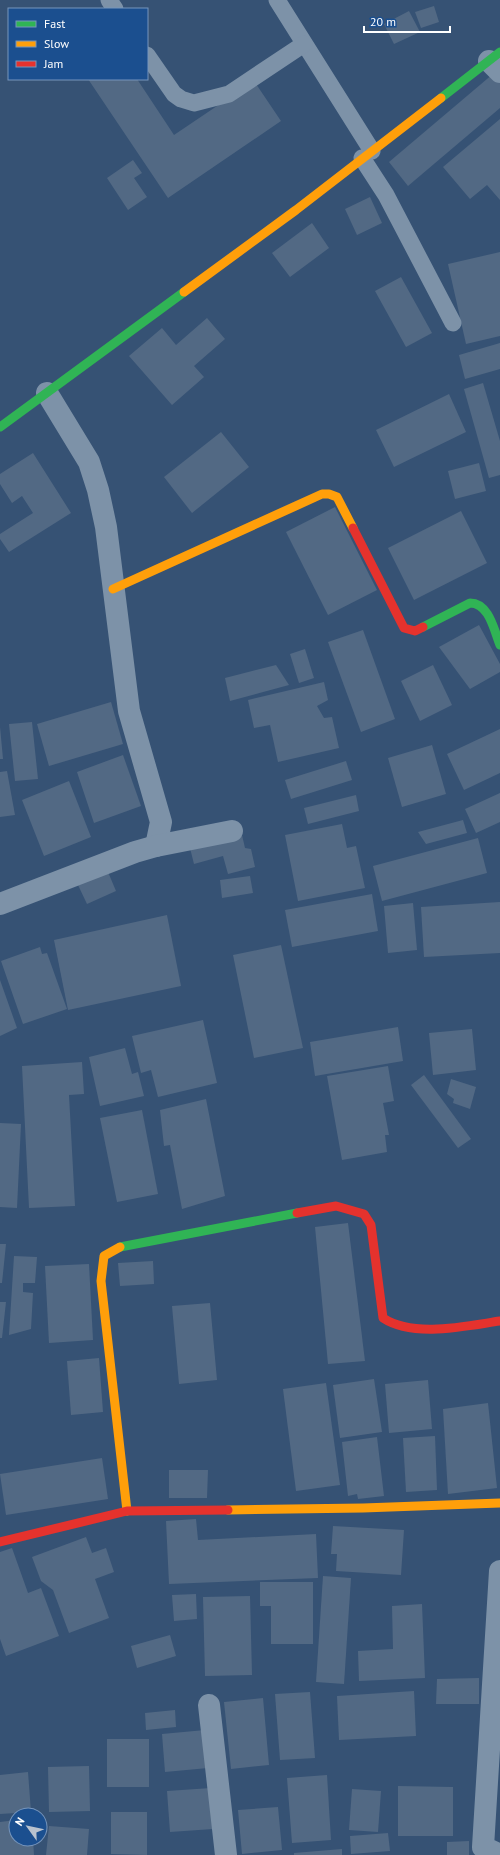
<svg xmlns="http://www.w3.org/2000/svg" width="500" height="1855" viewBox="0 0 500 1855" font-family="'PT Sans',sans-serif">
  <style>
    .building { fill: #526984 }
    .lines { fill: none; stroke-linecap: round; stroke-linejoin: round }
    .lane { stroke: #7d92a8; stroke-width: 17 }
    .street { stroke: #7d92a8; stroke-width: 22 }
    .fast { stroke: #30b455; stroke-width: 9 }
    .slow { stroke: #ff9f0a; stroke-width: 9 }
    .jam { stroke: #e5322d; stroke-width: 9 }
  </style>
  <rect width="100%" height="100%" fill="#365274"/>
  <g class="building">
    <path d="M434,6L439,22L421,28L415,12Z"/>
    <path d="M409,11L420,32L394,44L384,24Z"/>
    <path d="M500,68V108L408,186L389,162Z"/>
    <path d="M88,79H137L174,135L254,81L281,121L168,198Z"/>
    <path d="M500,119V200L487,185L470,199L443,167Z"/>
    <path d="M133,160L142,173L134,178L147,197L128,210L107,178Z"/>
    <path d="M370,197L382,223L357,235L345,209Z"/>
    <path d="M312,223L329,248L290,277L272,253Z"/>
    <path d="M500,252V336L466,344L448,264Z"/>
    <path d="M401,277L432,333L406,347L375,291Z"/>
    <path d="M207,318L225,339L194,366L204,377L172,405L129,356L162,328L176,345Z"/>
    <path d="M500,343V369L465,379L459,355Z"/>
    <path d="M483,383L500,441V475L489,478L464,389Z"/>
    <path d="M449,394L466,432L394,467L376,430Z"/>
    <path d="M221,432L249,467L192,513L164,477Z"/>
    <path d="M33,453L71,513L9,552L0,539V534L33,513L22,496L12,503L0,484V474Z"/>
    <path d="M479,463L486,491L455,499L448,471Z"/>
    <path d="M335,507L377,590L328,615L286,532Z"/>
    <path d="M461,511L487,563L414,600L388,548Z"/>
    <path d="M479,625L500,664V672L470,689L439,647Z"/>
    <path d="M363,630L395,719L361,732L328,642Z"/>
    <path d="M305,649L314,678L299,683L290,654Z"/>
    <path d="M276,665L289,685L230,701L225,678Z"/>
    <path d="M433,665L452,705L420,721L401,681Z"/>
    <path d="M324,682L328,700L317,706L324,718L332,717L339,748L278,762L270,725L254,728L248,700Z"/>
    <path d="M111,702L123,744L49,766L37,724Z"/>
    <path d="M32,722L38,779L15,781L9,724Z"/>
    <path d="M0,727L3,759H0Z"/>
    <path d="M500,729V773L464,790L447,754Z"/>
    <path d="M432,745L446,794L402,807L388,758Z"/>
    <path d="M123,755L141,806L94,823L77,772Z"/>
    <path d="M346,761L352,780L291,799L285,780Z"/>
    <path d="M7,771L15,815L0,817V772Z"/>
    <path d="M69,781L91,837L44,856L22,800Z"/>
    <path d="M500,793V822L476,833L465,809Z"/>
    <path d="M356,795L359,811L308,824L304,808Z"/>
    <path d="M463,820L467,833L426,844L418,832Z"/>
    <path d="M342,824L347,848L356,846L365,888L298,901L285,835Z"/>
    <path d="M242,835L245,848L251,849L255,867L228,874L223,856L194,864L190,848Z"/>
    <path d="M478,838L487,873L382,901L373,866Z"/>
    <path d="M108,872L116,891L87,904L78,885Z"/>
    <path d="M250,876L253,893L222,898L220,880Z"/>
    <path d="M372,894L378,931L292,947L285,910Z"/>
    <path d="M500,902V953L424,957L421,907Z"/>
    <path d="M413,903L417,950L388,953L384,906Z"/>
    <path d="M167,915L181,986L68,1010L54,940Z"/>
    <path d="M281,945L303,1048L254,1058L233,955Z"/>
    <path d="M40,947L42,954L47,953L67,1009L23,1024L1,961Z"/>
    <path d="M0,980L17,1028L0,1036Z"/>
    <path d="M203,1020L217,1083L158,1097L151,1070L141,1073L132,1036Z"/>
    <path d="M398,1027L403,1061L315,1076L310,1042Z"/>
    <path d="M472,1029L476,1070L433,1075L429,1033Z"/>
    <path d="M125,1048L132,1074L138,1072L144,1096L100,1106L89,1057Z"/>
    <path d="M82,1062L84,1094L69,1095L75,1206L29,1208L22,1066Z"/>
    <path d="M388,1066L394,1101L383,1103L389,1135H385L387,1152L342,1160L327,1076Z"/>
    <path d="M424,1075L471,1139L458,1148L411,1085Z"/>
    <path d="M451,1079L476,1087L470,1109L453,1103L454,1099L447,1094Z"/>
    <path d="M206,1099L225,1196L182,1209L170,1145L164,1146L160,1110Z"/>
    <path d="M142,1110L158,1194L117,1202L100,1118Z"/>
    <path d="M0,1123L21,1124L17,1208L0,1207Z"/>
    <path d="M348,1223L365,1361L328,1364L315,1227Z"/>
    <path d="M0,1244H6L2,1283H0Z"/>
    <path d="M14,1256L37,1257L35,1283H23V1292L33,1293L31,1329L9,1335Z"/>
    <path d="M153,1261L154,1284L120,1286L118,1263Z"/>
    <path d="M89,1264L93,1340L49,1343L45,1266Z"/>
    <path d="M0,1302H6L2,1338H0Z"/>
    <path d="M210,1303L217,1380L179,1384L172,1306Z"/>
    <path d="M99,1358L103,1412L71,1415L67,1361Z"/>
    <path d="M374,1379L382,1432L340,1438L333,1385Z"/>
    <path d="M428,1380L432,1429L389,1433L385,1384Z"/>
    <path d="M326,1383L340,1485L296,1491L283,1389Z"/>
    <path d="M488,1403L497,1488L448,1494L443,1409Z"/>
    <path d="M435,1436L437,1490L406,1492L403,1438Z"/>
    <path d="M377,1437L384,1496L358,1499L357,1494L348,1496L342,1442Z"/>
    <path d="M102,1458L108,1499L6,1515L0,1474Z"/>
    <path d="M169,1470H208L207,1498H169Z"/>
    <path d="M196,1519L198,1540L316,1534L318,1578L169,1584L166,1521Z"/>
    <path d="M333,1526L404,1530L401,1575L336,1571L337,1554H331Z"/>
    <path d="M86,1537L92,1553L106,1548L114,1572L95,1579L109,1618L69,1633L53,1590L41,1581L32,1557Z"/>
    <path d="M12,1548L28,1593L41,1588L59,1636L6,1656L0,1639V1552Z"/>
    <path d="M323,1576L351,1578L344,1684L316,1682Z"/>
    <path d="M260,1582H313V1644H271V1606H260Z"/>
    <path d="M196,1594L197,1619L174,1621L172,1595Z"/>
    <path d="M250,1596L252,1675L205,1676L203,1597Z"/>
    <path d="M422,1604L425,1678L359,1681L358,1651L393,1649L392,1606Z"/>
    <path d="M170,1635L176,1656L137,1668L131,1646Z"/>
    <path d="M479,1678V1704H436L437,1679Z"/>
    <path d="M414,1691L416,1736L339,1740L337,1696Z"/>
    <path d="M310,1692L315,1758L280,1760L275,1694Z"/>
    <path d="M263,1698L269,1765L231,1769L224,1702Z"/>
    <path d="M175,1710L176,1727L146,1730L145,1713Z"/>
    <path d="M205,1730L208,1768L165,1772L162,1734Z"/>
    <rect x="107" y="1739" width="42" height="48"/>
    <path d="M89,1766L90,1811L49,1812L48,1767Z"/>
    <path d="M28,1772L31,1812L0,1814V1775Z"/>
    <path d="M327,1775L331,1840L292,1843L287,1778Z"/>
    <path d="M398,1786L453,1787V1836H398Z"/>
    <path d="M211,1788L213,1829L170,1832L167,1791Z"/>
    <path d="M352,1789L381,1791L378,1832L349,1830Z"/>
    <path d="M278,1807L282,1850L242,1854L238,1810Z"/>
    <path d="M111,1812H147V1855L111,1854Z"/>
    <path d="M16,1820V1839H33L34,1855H0V1822Z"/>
    <path d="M49,1826L89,1829L87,1855H46Z"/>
    <path d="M388,1833L390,1851L351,1854L350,1836Z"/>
    <path d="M469,1841V1855H447V1842Z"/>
    <path d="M342,1849V1855H294V1853Z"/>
  </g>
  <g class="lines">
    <g class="lane">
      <path d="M109,0L115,9"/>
      <path d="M277,0L372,151"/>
      <path d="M147,55L174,94L181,99L194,103L229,94L304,44"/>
      <path d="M362,158L386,195L453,323"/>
    </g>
    <g class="street">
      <path d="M489,61L500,72"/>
      <path d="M47,393L89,462L98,490L106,527L129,711L161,822L156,846"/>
      <path d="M0,904L135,852L156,846L232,831"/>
      <path d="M500,1571L483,1847L500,1855"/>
      <path d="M209,1705L226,1855"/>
    </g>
    <g class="fast">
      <path d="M441,98L500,52"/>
      <path d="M0,427L184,292"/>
      <path d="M423,627L470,603C489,603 494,630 500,645"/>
      <path d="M120,1247L297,1213"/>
    </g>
    <g class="slow">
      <path d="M184,292L296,210L441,98"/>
      <path d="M113,589L322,494H329L337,497L353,528"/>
      <path d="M120,1247L104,1256L101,1281L127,1511"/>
      <path d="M228,1510L363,1508L500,1503"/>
    </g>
    <g class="jam">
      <path d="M353,528L404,628L415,631L423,627"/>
      <path d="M297,1213L336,1206L364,1214L371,1225L383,1318C413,1338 466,1326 500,1321"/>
      <path d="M0,1542L127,1511L228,1510"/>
    </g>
  </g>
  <rect x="8" y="8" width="140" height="72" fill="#1b4f8f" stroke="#7695bc"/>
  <rect x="16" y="21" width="20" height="6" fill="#30b455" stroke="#7695bc"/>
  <text x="44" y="28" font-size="12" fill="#ffffff">Fast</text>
  <rect x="16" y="41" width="20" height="6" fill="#ff9f0a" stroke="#7695bc"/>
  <text x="44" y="48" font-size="12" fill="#ffffff">Slow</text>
  <rect x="16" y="61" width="20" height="6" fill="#e5322d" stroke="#7695bc"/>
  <text x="44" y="68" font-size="12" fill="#ffffff">Jam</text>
  <g transform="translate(28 1827) rotate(303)"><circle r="19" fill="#1b4f8f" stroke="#7695bc"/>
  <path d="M0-3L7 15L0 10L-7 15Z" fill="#b9c2ce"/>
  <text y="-6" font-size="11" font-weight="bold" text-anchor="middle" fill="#ffffff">N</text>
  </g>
  <path d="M364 26v6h86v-6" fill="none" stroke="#ffffff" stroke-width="2"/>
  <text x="370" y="26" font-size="12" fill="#ffffff" stroke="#1b4f8f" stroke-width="3" paint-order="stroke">20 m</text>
</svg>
